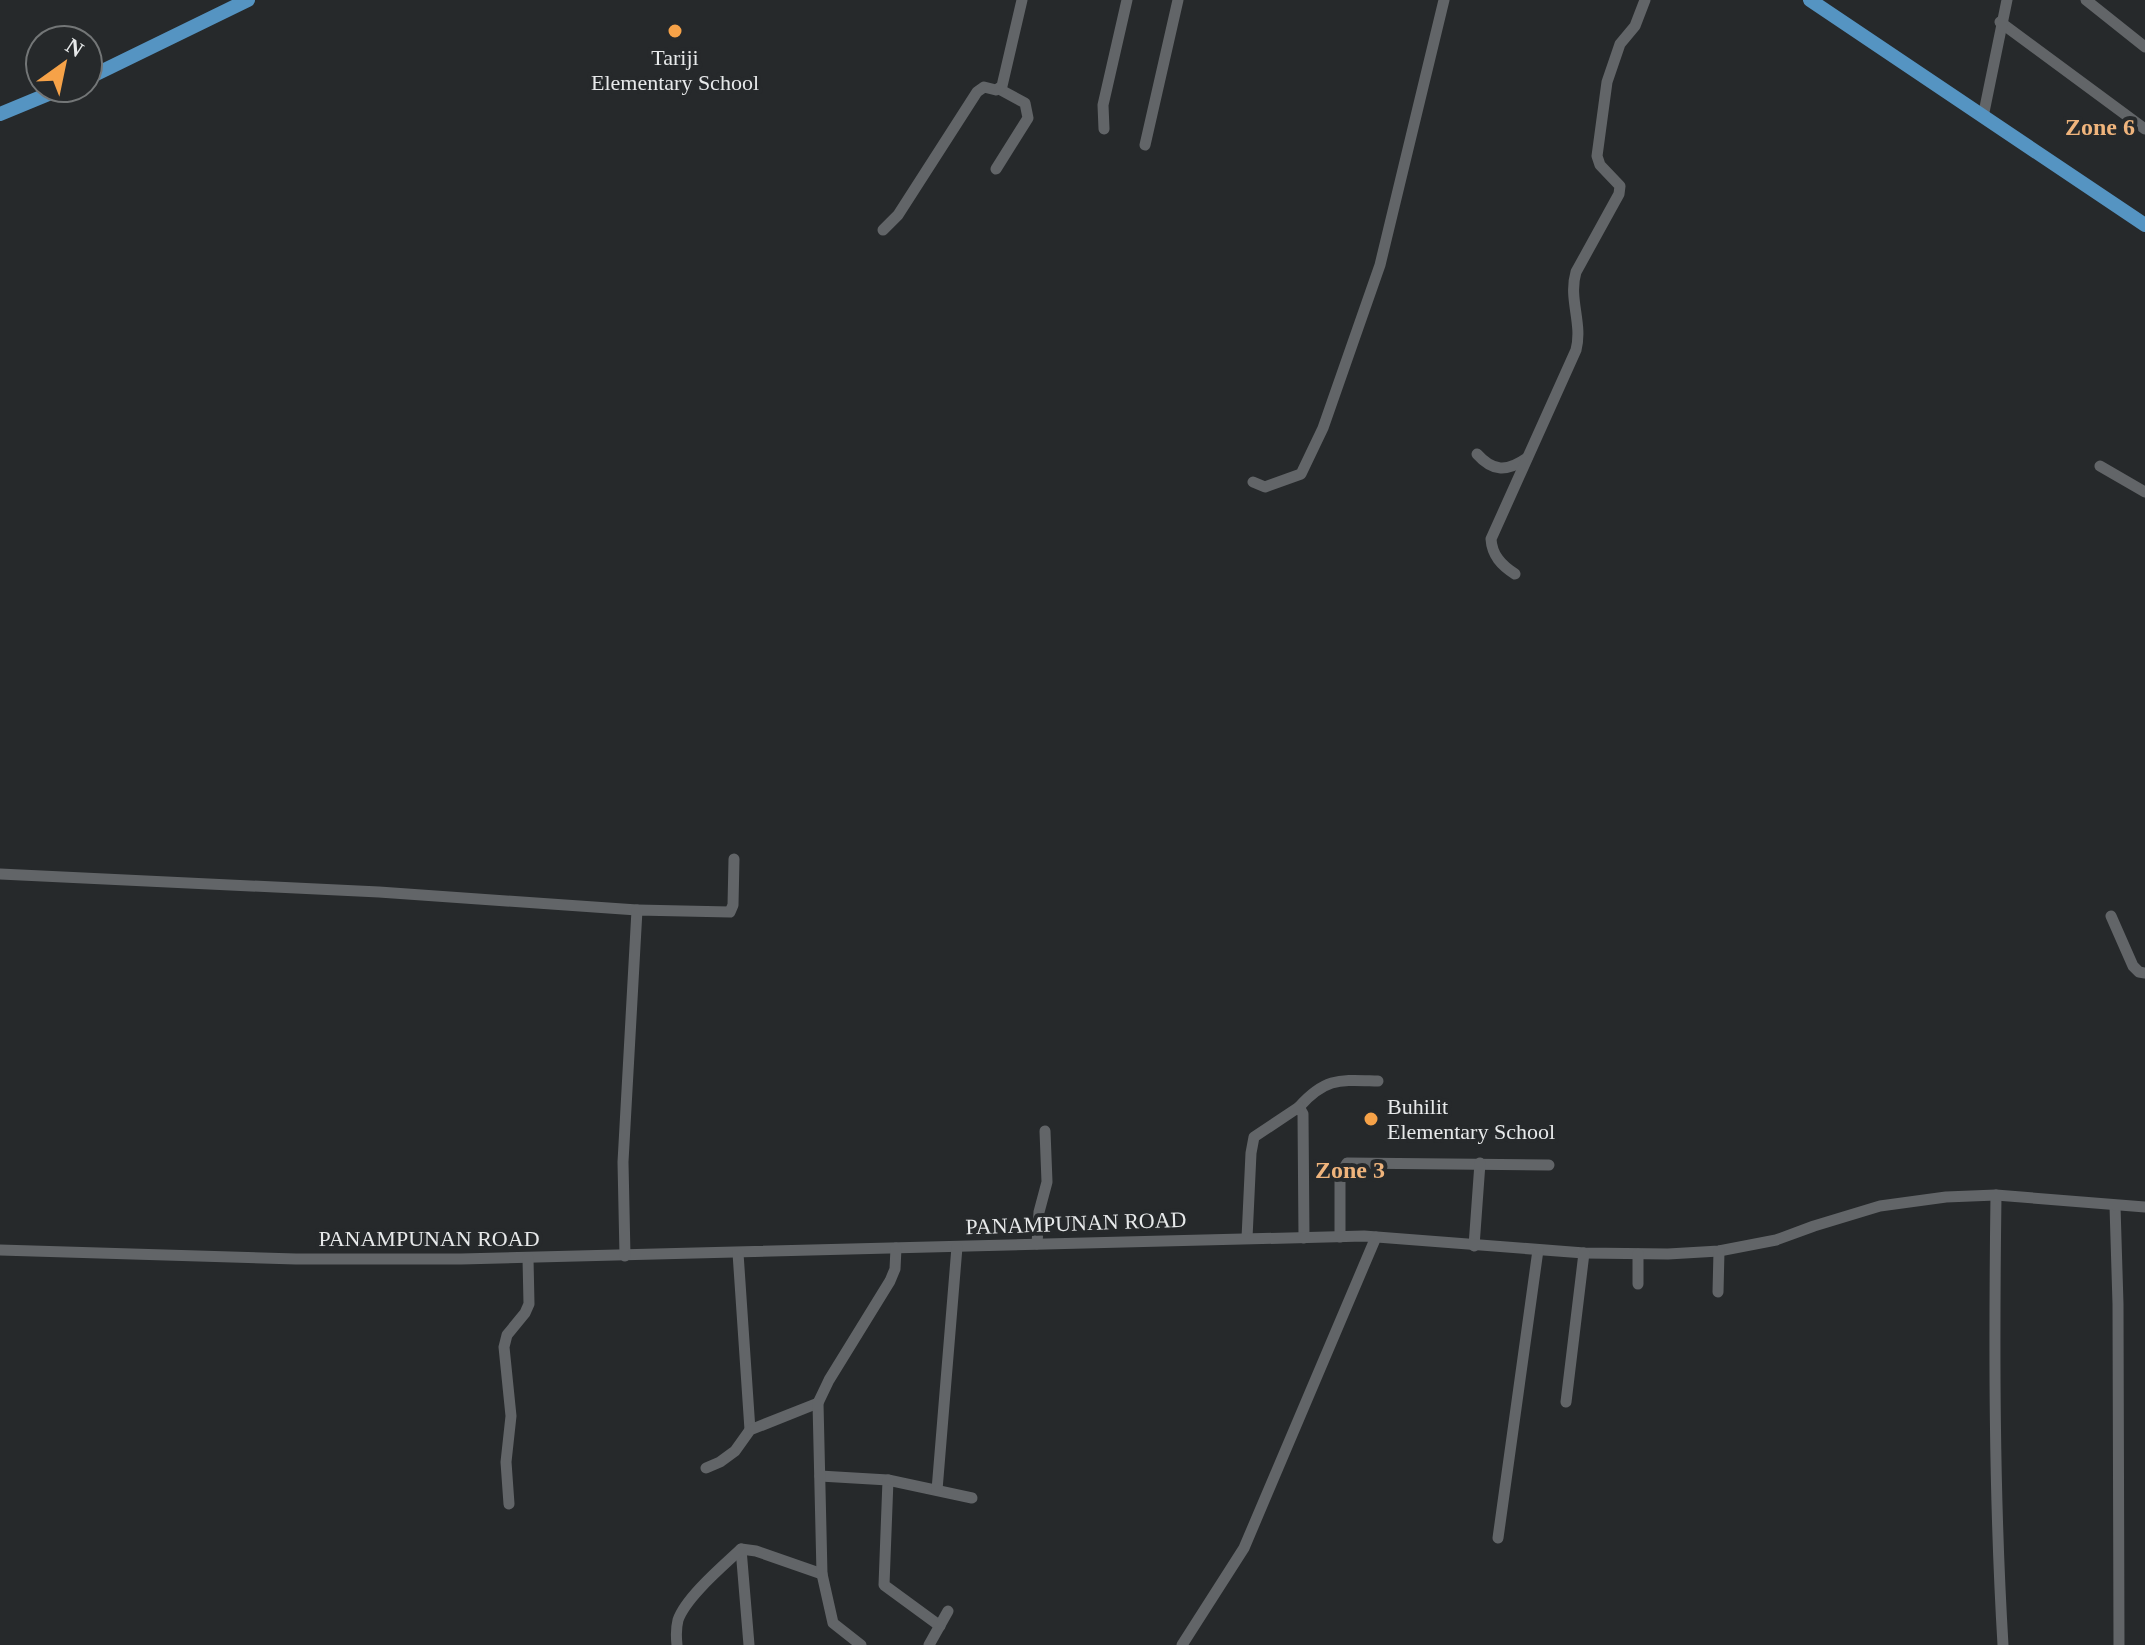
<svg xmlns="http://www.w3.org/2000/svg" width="2145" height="1645" viewBox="0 0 2145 1645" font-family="'Times New Roman',serif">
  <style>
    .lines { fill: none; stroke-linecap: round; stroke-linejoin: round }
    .minor { stroke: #626568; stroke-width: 11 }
    .major { stroke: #5594c2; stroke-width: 14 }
    .poi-dot { fill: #f6a248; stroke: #26292b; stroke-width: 3 }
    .labels { text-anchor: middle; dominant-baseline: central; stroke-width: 8; stroke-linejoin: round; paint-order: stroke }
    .poi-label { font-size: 22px; fill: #e7e9ea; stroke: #26292b }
    .street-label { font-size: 22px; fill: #e7e9ea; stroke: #26292b }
    .neighbourhood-label { font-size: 24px; font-weight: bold; fill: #efb47c; stroke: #26292b }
  </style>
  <rect width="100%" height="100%" fill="#26292b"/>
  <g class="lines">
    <g class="minor">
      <path d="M2086,0L2145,47"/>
      <path d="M2000,22L2145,129"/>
      <path d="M1983,117L2007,0"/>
      <path d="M1104,129L1103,105L1127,0"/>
      <path d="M1145,145L1178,0"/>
      <path d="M996,169L1028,118L1025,103L999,89"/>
      <path d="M883,230L898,215L977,92L984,87L996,90L1002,86L1022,0"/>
      <path d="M1477,454C1493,472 1507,472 1527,458"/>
      <path d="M2100,466L2145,492"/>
      <path d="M1253,482L1265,487L1301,474L1323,428L1380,265L1444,0"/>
      <path d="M1515,574C1501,565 1492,555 1491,539L1576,350C1583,323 1568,299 1576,272L1619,194L1620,186L1600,165L1597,156L1607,82L1620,44L1635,26L1645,0"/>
      <path d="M0,874L379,892L637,910"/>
      <path d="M2111,916L2133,966L2139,972L2145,973"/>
      <path d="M1299,1107C1326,1077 1340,1080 1378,1081"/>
      <path d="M1996,1195C1994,1345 1994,1495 2003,1645"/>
      <path d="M2115,1206L2118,1304L2119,1645"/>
      <path d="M1340,1237V1175L1347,1163L1549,1165"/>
      <path d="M1247,1238L1251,1153L1254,1137L1299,1107L1303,1114L1304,1238"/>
      <path d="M1037,1244L1039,1212L1047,1182L1045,1131"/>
      <path d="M1474,1246L1480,1163"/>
      <path d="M0,1250L296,1259H461L1364,1236L1584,1253L1668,1254L1719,1251L1776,1240L1814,1226L1880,1206L1946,1197L1996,1195L2145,1207"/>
      <path d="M738,1253L750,1430"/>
      <path d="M625,1256L623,1162L637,910L730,912L733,905L734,859"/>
      <path d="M1638,1284V1254"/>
      <path d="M1718,1292L1719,1251"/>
      <path d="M1566,1402L1584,1253"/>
      <path d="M706,1468L720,1462L735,1451L750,1430L818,1403"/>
      <path d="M820,1476L888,1480L884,1585L940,1626"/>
      <path d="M888,1480L972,1498"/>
      <path d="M937,1490L957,1247"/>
      <path d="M509,1504L506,1462L511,1416L504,1347L507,1335L525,1313L529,1304L528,1258"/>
      <path d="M1498,1538L1538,1250"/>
      <path d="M741,1549L749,1645"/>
      <path d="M677,1645C676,1636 676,1628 678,1620C686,1597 723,1566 741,1549L756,1551L822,1574"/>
      <path d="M861,1645L833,1623L822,1574L818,1403L829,1380L890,1281L895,1269L896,1248"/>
      <path d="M929,1645L948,1611"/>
      <path d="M1182,1645L1244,1548L1376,1237"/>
    </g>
    <g class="major">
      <path d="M1810,0L2145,225"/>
      <path d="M88,78L248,0"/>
      <path d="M0,114L63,88"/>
    </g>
  </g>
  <g class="poi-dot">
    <circle cx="675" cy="31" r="8"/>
    <circle cx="1371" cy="1119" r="8"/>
  </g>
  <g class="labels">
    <g class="poi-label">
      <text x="675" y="57">Tariji<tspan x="675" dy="25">Elementary School</tspan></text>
      <text x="1387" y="1106" text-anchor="start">Buhilit<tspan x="1387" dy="25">Elementary School</tspan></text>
    </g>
    <g class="street-label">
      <text transform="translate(1076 1223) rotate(-2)">PANAMPUNAN ROAD</text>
      <text x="429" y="1238">PANAMPUNAN ROAD</text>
    </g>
    <g class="neighbourhood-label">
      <text x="2100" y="127">Zone 6</text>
      <text x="1350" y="1170">Zone 3</text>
    </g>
  </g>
  <g transform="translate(64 64) rotate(33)"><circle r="38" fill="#26292b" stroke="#737677" stroke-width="2"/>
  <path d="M0-6L14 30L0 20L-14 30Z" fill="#f6a248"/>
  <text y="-12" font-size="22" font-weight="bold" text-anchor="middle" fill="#e7e9ea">N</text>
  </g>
</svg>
